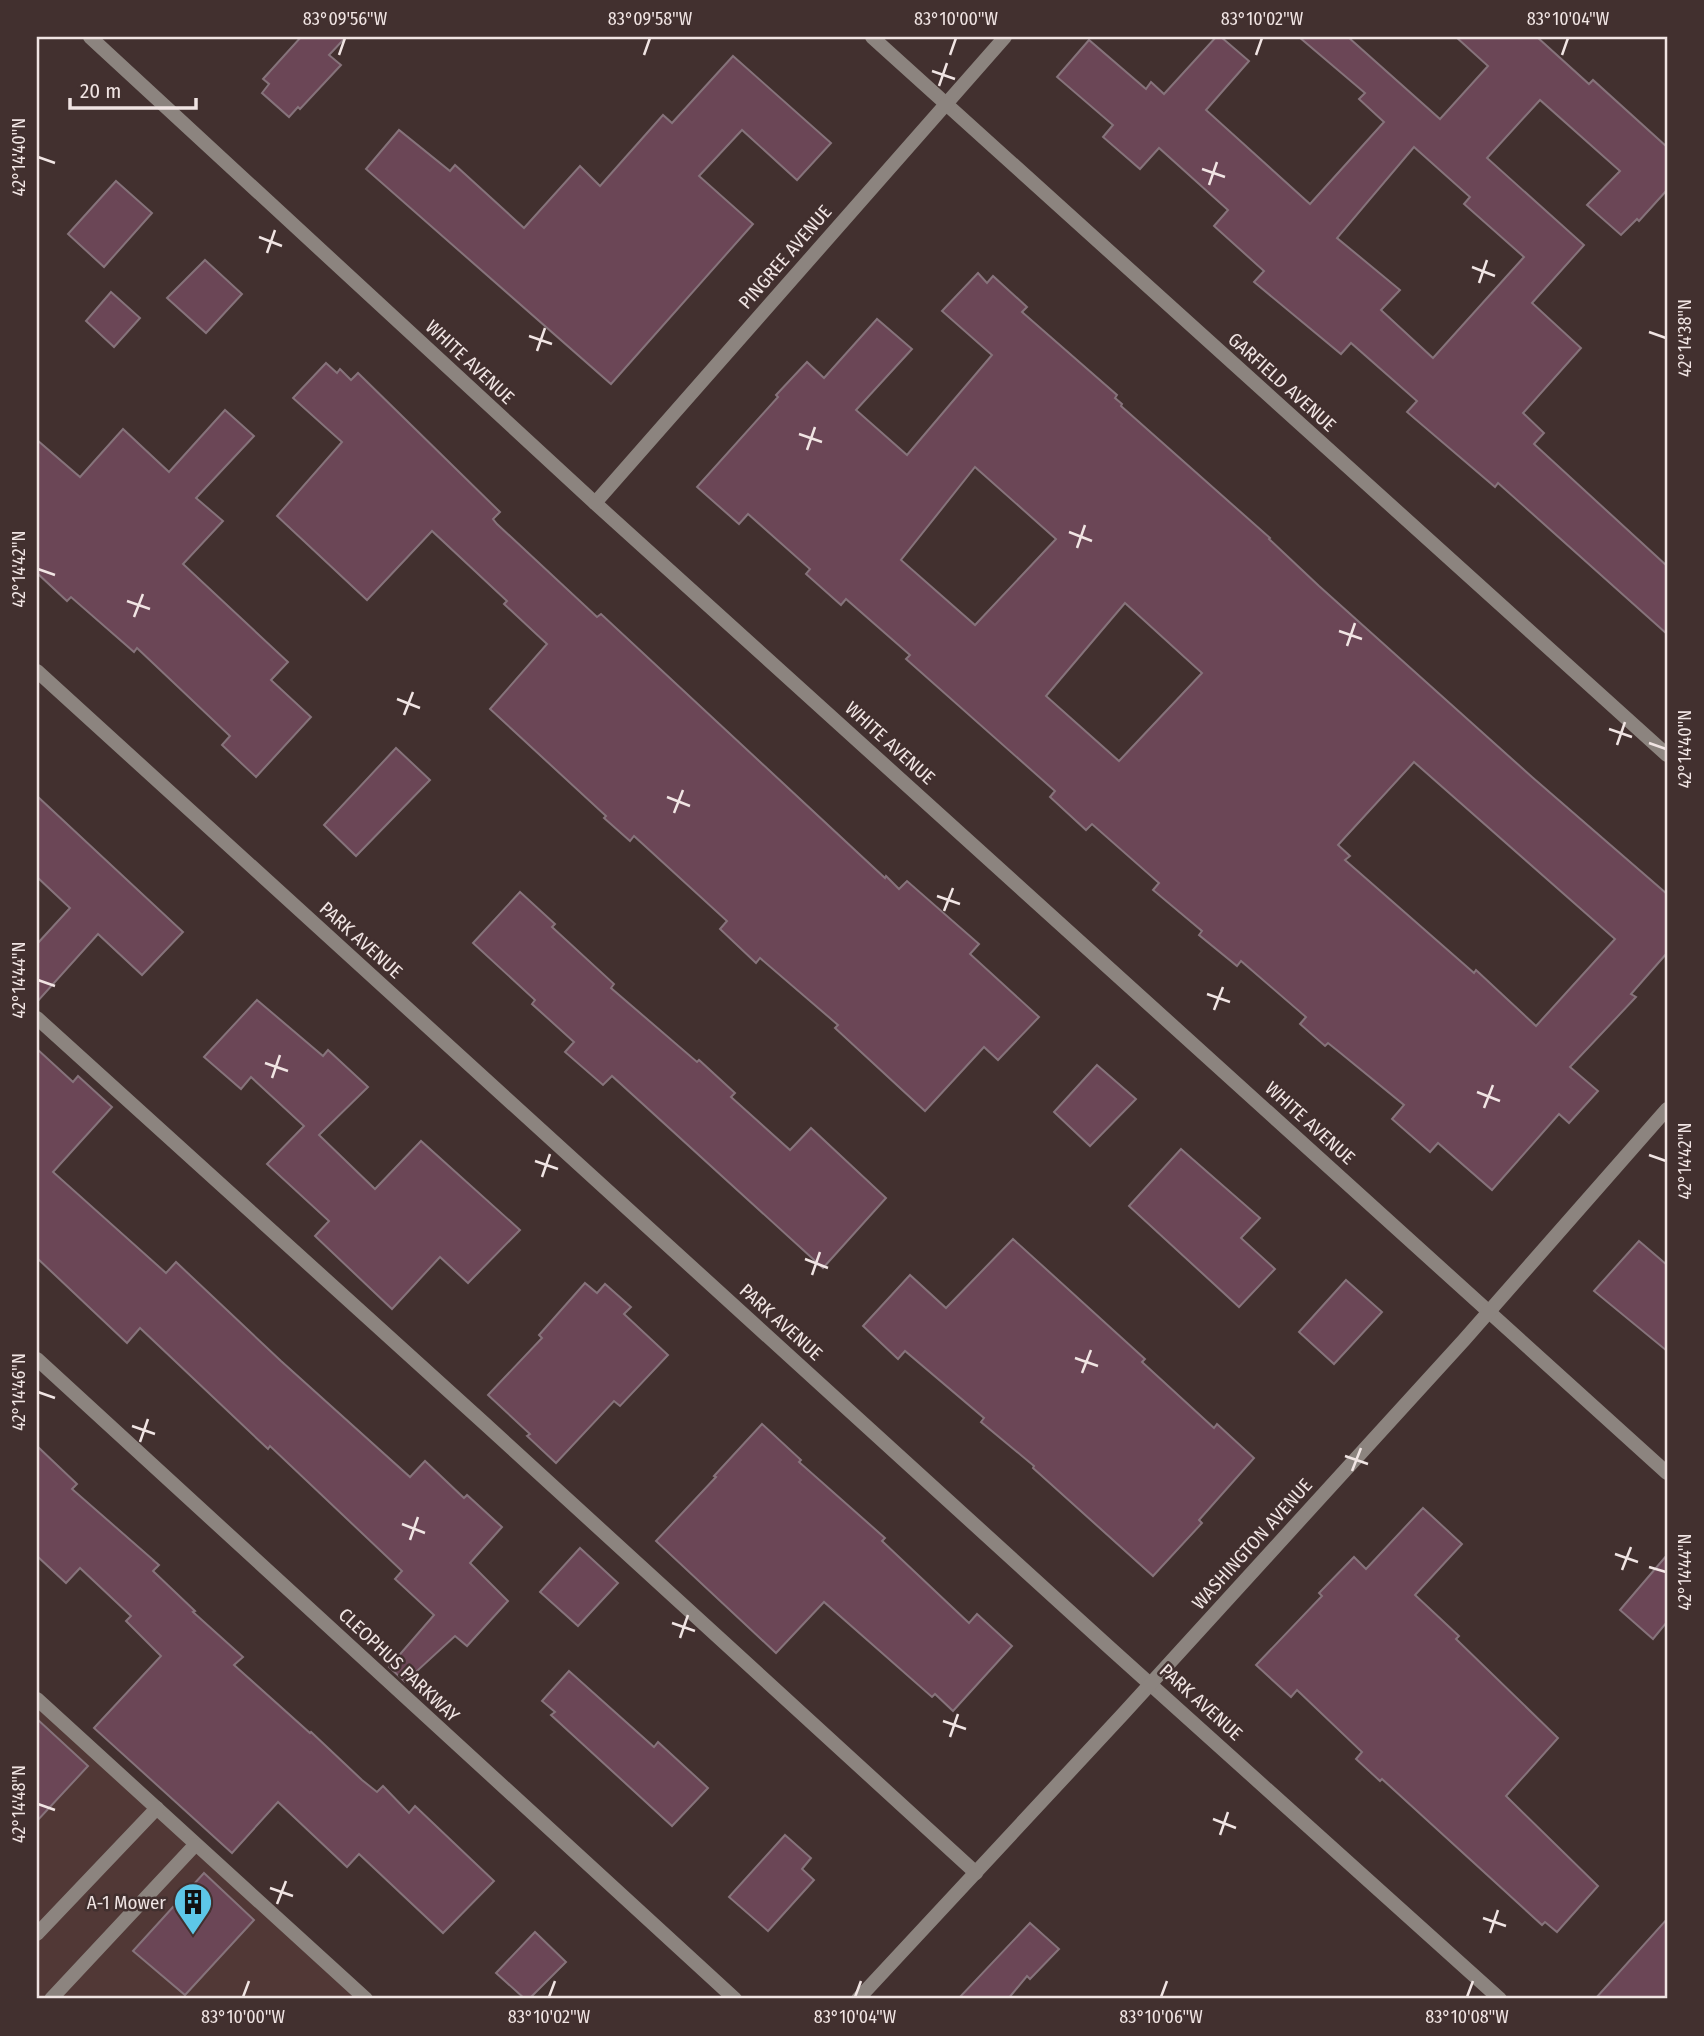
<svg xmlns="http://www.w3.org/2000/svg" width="1704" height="2036" viewBox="0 0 1704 2036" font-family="'Fira Sans Condensed',sans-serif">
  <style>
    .built { fill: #513836 }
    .building { fill: #6b4656; stroke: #86737b; stroke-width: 2; fill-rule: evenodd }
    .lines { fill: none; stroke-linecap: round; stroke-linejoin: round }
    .service { stroke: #8c847f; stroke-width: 14 }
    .minor { stroke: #8c847f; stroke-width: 14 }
    .ticks { fill: none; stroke: #f0e4e3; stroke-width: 2.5 }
    .labels { text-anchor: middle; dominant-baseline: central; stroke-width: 5; stroke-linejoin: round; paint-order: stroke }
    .street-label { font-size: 19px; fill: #f0e4e3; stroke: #42302f }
    .poi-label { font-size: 19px; fill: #f0e4e3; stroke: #42302f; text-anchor: end }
    .neatline { fill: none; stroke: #f0e4e3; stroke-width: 2.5 }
    .ticks-label { font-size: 18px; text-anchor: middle; fill: #f0e4e3 }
  </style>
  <rect width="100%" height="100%" fill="#42302f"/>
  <path class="built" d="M37,1699L366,1999H37Z"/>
  <g class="building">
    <path d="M301,37H346L329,55L341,65L300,109L298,107L289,117L262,93L269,84L263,79Z"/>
    <path d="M1216,37H1221L1249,61L1206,110L1310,204L1384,122L1359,99L1365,93L1299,37H1348L1440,119L1488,66L1456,37H1537L1589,84L1593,80L1667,147V190L1639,221L1637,219L1621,235L1587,205L1620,171L1540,100L1487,158L1584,245L1532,303L1581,348L1523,413L1544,433L1534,444L1667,566V634L1498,483L1495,487L1407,412L1417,401L1351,343L1341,354L1254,282L1264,271L1214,226L1228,210L1159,148L1140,169L1103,137L1113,125L1057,77L1089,40L1146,89L1151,82L1164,94ZM1414,147L1470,197L1464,204L1524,257L1433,358L1381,310L1400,290L1337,238Z"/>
    <path d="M733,56L831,143L797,180L742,130L699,176L753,224L611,384L366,169L399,130L450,171L455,165L524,228L580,166L600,186L663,115L672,123Z"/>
    <path d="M116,181L152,213L104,267L68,234Z"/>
    <path d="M205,260L242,294L206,333L167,298Z"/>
    <path d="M978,273L987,283L993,276L1027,307L1022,312L1117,395L1115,398L1122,404L1121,406L1270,538L1269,539L1319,586L1532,777L1667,894V953L1631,994L1636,997L1570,1067L1598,1091L1569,1123L1559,1114L1492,1190L1438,1143L1430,1152L1392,1119L1404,1105L1338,1051L1328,1043L1325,1046L1300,1024L1306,1017L1241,961L1237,966L1199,935L1202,931L1153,890L1159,883L1092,824L1086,830L1050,797L1055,791L906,659L910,655L846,599L841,605L806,574L810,569L748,514L739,524L697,487L778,397L776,395L807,362L824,378L877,319L912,349L856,410L907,455L992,355L942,311ZM975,467L1056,539L975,625L901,560ZM1125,603L1202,673L1119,761L1046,696ZM1414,762L1615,939L1536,1026L1476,970L1474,973L1345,860L1350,856L1338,845Z"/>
    <path d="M111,292L140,318L114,347L86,321Z"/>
    <path d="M326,363L337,373L340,369L351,380L358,373L500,512L493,519L497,524L597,617L601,614L885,878L886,876L899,889L907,881L979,944L970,954L1039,1017L998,1060L984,1047L925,1111L835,1028L838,1025L760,958L756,963L720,929L727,921L634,836L630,841L604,818L606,816L490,709L547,644L504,604L507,601L432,531L367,600L277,516L342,442L293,398Z"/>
    <path d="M225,410L254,436L196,498L223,521L183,564L288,662L271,680L311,717L256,777L222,745L230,736L137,648L134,652L71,597L67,601L37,573V440L80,477L123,429L169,472Z"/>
    <path d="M396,748L430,780L356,856L324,825Z"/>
    <path d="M37,796L183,932L142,975L98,934L37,1002V944L70,908L37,877Z"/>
    <path d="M520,892L555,924L552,927L614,984L611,988L697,1062L699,1060L735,1093L731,1097L790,1150L811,1128L886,1198L823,1268L612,1076L603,1085L565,1052L574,1042L532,1004L535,1000L473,943Z"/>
    <path d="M257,1000L323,1056L328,1050L368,1087L319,1135L375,1189L421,1141L520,1230L468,1283L440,1257L392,1309L315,1236L329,1221L267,1164L304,1126L251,1077L241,1089L204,1057Z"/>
    <path d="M37,1049L73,1082L78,1076L112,1107L53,1172L166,1273L176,1262L281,1361L410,1477L425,1461L464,1498L467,1495L502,1527L470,1563L508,1601L467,1646L455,1636L405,1682L389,1667L434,1615L395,1579L402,1571L270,1446L268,1449L140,1328L127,1343L37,1258Z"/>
    <path d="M1097,1065L1136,1099L1090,1146L1054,1112Z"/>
    <path d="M1181,1149L1260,1218L1241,1238L1275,1269L1239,1307L1129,1206Z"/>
    <path d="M1013,1239L1145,1359L1142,1362L1214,1428L1217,1424L1254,1458L1199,1520L1202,1523L1153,1576L1033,1468L1034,1466L981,1422L984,1418L905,1351L898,1359L863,1326L910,1275L946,1308Z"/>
    <path d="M1639,1241L1667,1265V1351L1594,1291Z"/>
    <path d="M1346,1280L1382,1312L1334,1364L1299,1332Z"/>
    <path d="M585,1283L597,1293L605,1284L631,1307L624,1314L668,1355L620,1406L614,1401L556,1463L527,1436L530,1434L488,1395L542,1338L539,1335Z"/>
    <path d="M762,1424L801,1460L799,1462L885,1538L882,1541L969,1623L977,1614L1012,1646L953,1711L935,1694L932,1697L824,1602L776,1653L656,1541L716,1477L714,1476Z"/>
    <path d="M37,1446L77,1484L72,1489L159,1565L153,1571L195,1611L193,1612L243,1657L234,1665L310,1733L311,1732L362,1780L377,1792L383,1786L409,1813L415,1806L494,1881L443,1933L359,1854L347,1867L278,1802L232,1853L94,1728L161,1656L126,1621L131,1616L80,1568L66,1583L37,1556Z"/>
    <path d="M1423,1508L1462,1544L1415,1595L1459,1636L1456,1639L1558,1738L1506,1796L1598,1886L1557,1932L1545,1922L1542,1925L1382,1779L1380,1781L1356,1759L1362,1752L1297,1690L1291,1697L1256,1665L1322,1596L1319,1593L1354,1557L1366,1569Z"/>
    <path d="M580,1548L618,1583L578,1626L540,1592Z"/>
    <path d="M1667,1555V1622L1653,1639L1620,1610Z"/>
    <path d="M569,1671L654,1747L658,1742L708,1788L672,1826L551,1715L555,1712L542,1701Z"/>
    <path d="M37,1719L88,1766L37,1821Z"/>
    <path d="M785,1835L811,1858L802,1869L814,1880L768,1931L729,1897Z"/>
    <path d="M204,1873L254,1920L185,1995L133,1951Z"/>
    <path d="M1667,1919V1999H1595Z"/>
    <path d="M1030,1923L1059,1949L1030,1979L1027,1976L1008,1999H958Z"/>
    <path d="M535,1932L566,1962L529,1999H525L496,1973Z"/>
  </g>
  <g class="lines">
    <g class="service">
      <path d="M37,1018L484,1423L976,1873"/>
      <path d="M37,1699L366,1999"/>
      <path d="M37,1934L157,1808"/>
      <path d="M51,1999L195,1845"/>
    </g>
    <g class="minor">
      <path d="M90,37L595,503L1667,1473"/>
      <path d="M872,37L1667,755"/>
      <path d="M595,503L1005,37"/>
      <path d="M37,671L1110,1648L1500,1999"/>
      <path d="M37,1359L735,1999"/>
      <path d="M858,1999L1123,1714L1464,1340L1667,1109"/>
    </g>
  </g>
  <path class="ticks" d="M339,55L345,38M644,55L650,38M950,55L956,38M1256,55L1262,38M1562,55L1568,38M932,71L955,79M939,86L947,63M38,157L55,163M1202,169L1225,177M1209,185L1217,162M259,237L282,246M267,253L275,230M1472,267L1495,276M1479,283L1487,260M1649,332L1666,338M529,336L552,344M537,351L545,328M799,434L822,442M807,450L815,427M1069,532L1092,541M1077,548L1085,525M38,569L55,575M127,601L150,609M134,617L143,594M1339,631L1362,639M1347,646L1355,623M397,699L420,708M404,715L413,692M1609,729L1632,737M1649,743L1666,749M1617,745L1625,722M667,797L690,806M674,813L683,790M937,896L960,904M944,911L953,888M38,980L55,986M1207,994L1230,1002M1214,1010L1223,987M265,1063L288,1071M272,1078L280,1055M1477,1092L1500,1101M1484,1108L1493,1085M1649,1155L1666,1161M535,1161L558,1169M542,1177L550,1154M805,1259L828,1268M812,1275L820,1252M1075,1358L1098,1366M1082,1373L1091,1350M38,1392L55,1398M132,1426L155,1434M140,1442L148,1419M1345,1456L1368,1464M1352,1471L1361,1448M402,1524L425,1533M410,1540L418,1517M1615,1554L1638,1562M1649,1567L1666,1572M1622,1570L1631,1547M672,1623L695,1631M680,1638L688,1615M943,1721L966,1729M950,1737L958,1714M38,1804L55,1810M1213,1819L1236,1828M1220,1835L1228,1812M270,1888L293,1896M277,1904L286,1881M1483,1918L1506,1926M1490,1933L1498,1910M243,1997L249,1981M549,1997L555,1981M855,1997L861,1981M1161,1997L1167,1981M1467,1997L1473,1981"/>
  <defs>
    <g id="building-pin" transform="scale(2.0125)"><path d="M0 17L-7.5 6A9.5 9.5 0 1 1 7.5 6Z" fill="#5dc7e8" stroke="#42302f"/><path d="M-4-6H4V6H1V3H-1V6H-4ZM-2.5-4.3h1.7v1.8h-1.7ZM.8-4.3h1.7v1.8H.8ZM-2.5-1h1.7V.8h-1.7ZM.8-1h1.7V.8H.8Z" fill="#111"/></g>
  </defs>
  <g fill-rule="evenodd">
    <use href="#building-pin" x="193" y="1902"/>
  </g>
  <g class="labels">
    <g class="street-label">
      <text transform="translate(785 257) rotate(-49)">PINGREE AVENUE</text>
      <text transform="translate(470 362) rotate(43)">WHITE AVENUE</text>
      <text transform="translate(1282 382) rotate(42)">GARFIELD AVENUE</text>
      <text transform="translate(890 743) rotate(42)">WHITE AVENUE</text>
      <text transform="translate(361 940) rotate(42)">PARK AVENUE</text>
      <text transform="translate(1310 1123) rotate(42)">WHITE AVENUE</text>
      <text transform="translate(781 1322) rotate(42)">PARK AVENUE</text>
      <text transform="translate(1252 1544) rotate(-48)">WASHINGTON AVENUE</text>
      <text transform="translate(399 1665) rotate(43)">CLEOPHUS PARKWAY</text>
      <text transform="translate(1201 1702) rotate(42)">PARK AVENUE</text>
    </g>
    <g class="poi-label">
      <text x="166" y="1902">A-1 Mower</text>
    </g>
  </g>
  <rect width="1704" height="2036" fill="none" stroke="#42302f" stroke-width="77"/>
  <path d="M70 98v10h126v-10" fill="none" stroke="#f0e4e3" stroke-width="3.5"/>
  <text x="80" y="98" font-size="21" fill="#f0e4e3" stroke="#42302f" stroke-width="5" paint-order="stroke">20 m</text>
  <rect x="38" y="38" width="1628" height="1959" class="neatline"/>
  <g class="ticks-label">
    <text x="345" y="25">83°09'56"W</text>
    <text x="650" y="25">83°09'58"W</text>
    <text x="956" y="25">83°10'00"W</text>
    <text x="1262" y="25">83°10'02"W</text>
    <text x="1568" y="25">83°10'04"W</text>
    <text transform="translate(19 157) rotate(-90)" y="6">42°14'40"N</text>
    <text transform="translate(1685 338) rotate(-90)" y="6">42°14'38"N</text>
    <text transform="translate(19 569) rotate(-90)" y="6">42°14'42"N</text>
    <text transform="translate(1685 749) rotate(-90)" y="6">42°14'40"N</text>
    <text transform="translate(19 980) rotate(-90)" y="6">42°14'44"N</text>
    <text transform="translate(1685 1161) rotate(-90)" y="6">42°14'42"N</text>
    <text transform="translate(19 1392) rotate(-90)" y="6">42°14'46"N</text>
    <text transform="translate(1685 1572) rotate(-90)" y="6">42°14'44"N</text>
    <text transform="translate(19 1804) rotate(-90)" y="6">42°14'48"N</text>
    <text x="243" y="2023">83°10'00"W</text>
    <text x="549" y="2023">83°10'02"W</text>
    <text x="855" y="2023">83°10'04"W</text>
    <text x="1161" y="2023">83°10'06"W</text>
    <text x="1467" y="2023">83°10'08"W</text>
  </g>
</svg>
